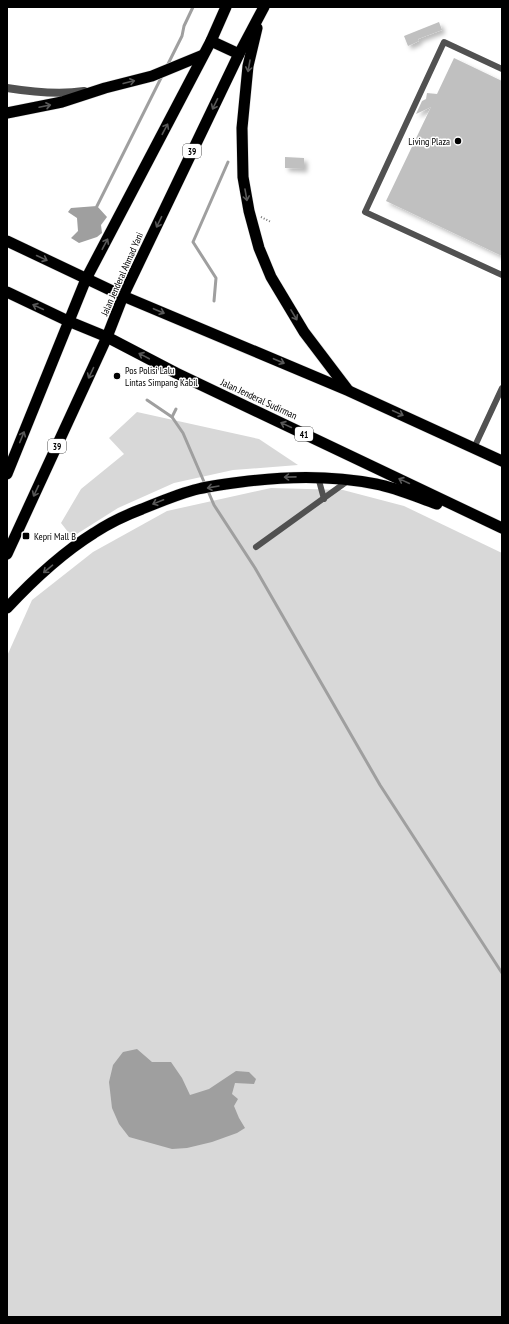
<svg xmlns="http://www.w3.org/2000/svg" width="509" height="1324" viewBox="0 0 509 1324" font-family="'PT Sans Narrow',sans-serif">
  <style>
    .green { fill: #d8d8d8 }
    .water { fill: #9f9f9f }
    .lines { fill: none; stroke-linecap: round; stroke-linejoin: round }
    .stream { stroke: #9f9f9f; stroke-width: 3 }
    .building { fill: #c0c0c0; filter: url(#shadow) }
    .trunk-casing { stroke: #dbdbdb; stroke-width: 12 }
    .path { stroke: #737373; stroke-width: 2; stroke-dasharray: 1 2; stroke-linecap: butt }
    .service { stroke: #515151; stroke-width: 6 }
    .tertiary { stroke: #515151; stroke-width: 8 }
    .trunk { stroke: #000; stroke-width: 11 }
    .oneway { stroke: #595959 }
    .poi-dot { fill: #000; stroke: #fff; stroke-width: 1.5 }
    .labels { text-anchor: middle; dominant-baseline: central; stroke-width: 3; stroke-linejoin: round; paint-order: stroke }
    .shield { fill: #fff; stroke: #4c4c4c; stroke-width: 1 }
    .shield-label { font-size: 9px; font-weight: bold; fill: #000 }
    .poi-label { font-size: 10px; fill: #000; stroke: #fff; text-anchor: start }
    .street-label { font-size: 10px; fill: #000; stroke: #fff }
  </style>
  <defs>
    <filter id="shadow"><feDropShadow dx="3.5" dy="3.5" stdDeviation="2" flood-color="#0004"/></filter>
  </defs>
  <rect width="100%" height="100%" fill="#fff"/>
  <g class="green">
    <path d="M137,412L259,439L298,465L233,470L174,483L118,508L72,537L61,523L81,489L124,454L109,438Z"/>
    <path d="M271,488L343,490L404,506L502,553V1317H7V656L32,600L93,552L167,511Z"/>
  </g>
  <g class="water">
    <path d="M97,206L107,217L101,225L102,233L97,237L79,243L71,238L78,231L77,218L68,212L71,208Z"/>
    <path d="M137,1049L152,1062H171L182,1078L190,1095L209,1089L236,1071L249,1072L256,1079L254,1084L235,1083L232,1094L238,1099L234,1106L239,1118L245,1128L237,1133L212,1142L187,1148L172,1149L129,1137L119,1124L112,1108L109,1082L113,1065L123,1052Z"/>
  </g>
  <g class="lines">
    <g class="stream">
      <path d="M167,66L182,36L184,26L193,7"/>
      <path d="M97,206L162,76"/>
      <path d="M214,301L216,278L193,242L228,162"/>
      <path d="M147,400L172,417L183,433L214,505L255,568L380,785L502,973"/>
      <path d="M172,417L176,409"/>
    </g>
  </g>
  <g class="building">
    <path d="M439,22L442,30L418,39L419,41L408,46L404,36Z"/>
    <path d="M454,58L502,81V256L386,201L431,107L416,114L422,101L426,99L427,93L437,94Z"/>
    <path d="M285,157L304,158V169L285,168Z"/>
  </g>
  <g class="lines">
    <g class="trunk-casing">
      <g id="trunk">
        <path d="M257,28L248,66L242,128L243,177L249,211L259,248L271,277L304,332L348,390"/>
        <path d="M211,41L239,54"/>
        <path d="M7,113L62,102L105,88L152,76L203,55"/>
        <path d="M7,241L123,296L349,391L502,461"/>
        <path d="M7,292L68,321L107,337L176,373L502,528"/>
        <path d="M7,474L86,279L211,41L226,7"/>
        <path d="M7,554L107,337L123,296L239,54L264,7"/>
        <path d="M7,608C33,580 62,553 94,533C109,523 126,515 142,509C159,502 176,495 194,490C209,486 225,484 241,482C286,476 331,475 376,484C397,488 417,497 437,504"/>
      </g>
    </g>
    <path class="path" d="M261,217L271,222"/>
    <g class="service">
      <path d="M502,69L444,42L365,212L502,275"/>
      <path d="M474,448L502,388"/>
      <path d="M318,477L324,499"/>
      <path d="M256,547L349,480"/>
    </g>
    <path class="tertiary" d="M7,88C32,92 58,95 84,91"/>
    <use href="#trunk" class="trunk"/>
  </g>
  <defs><path id="oneway-shaft" d="M-6 0H5M1.5-3L5.5 0L1.5 3" fill="none" stroke-width="1.6" stroke-linecap="round" stroke-linejoin="round"/></defs>
  <g class="oneway">
    <use href="#oneway-shaft" transform="translate(249 66) rotate(100)"/>
    <use href="#oneway-shaft" transform="translate(129 82) rotate(-14)"/>
    <use href="#oneway-shaft" transform="translate(215 104) rotate(116)"/>
    <use href="#oneway-shaft" transform="translate(45 106) rotate(-12)"/>
    <use href="#oneway-shaft" transform="translate(165 129) rotate(-62)"/>
    <use href="#oneway-shaft" transform="translate(246 195) rotate(80)"/>
    <use href="#oneway-shaft" transform="translate(159 222) rotate(116)"/>
    <use href="#oneway-shaft" transform="translate(105 244) rotate(-62)"/>
    <use href="#oneway-shaft" transform="translate(42 258) rotate(25)"/>
    <use href="#oneway-shaft" transform="translate(38 307) rotate(-155)"/>
    <use href="#oneway-shaft" transform="translate(159 311) rotate(23)"/>
    <use href="#oneway-shaft" transform="translate(294 315) rotate(59)"/>
    <use href="#oneway-shaft" transform="translate(144 356) rotate(-152)"/>
    <use href="#oneway-shaft" transform="translate(279 361) rotate(23)"/>
    <use href="#oneway-shaft" transform="translate(91 373) rotate(115)"/>
    <use href="#oneway-shaft" transform="translate(398 413) rotate(25)"/>
    <use href="#oneway-shaft" transform="translate(286 425) rotate(-155)"/>
    <use href="#oneway-shaft" transform="translate(22 437) rotate(-68)"/>
    <use href="#oneway-shaft" transform="translate(290 477) rotate(179)"/>
    <use href="#oneway-shaft" transform="translate(404 481) rotate(-155)"/>
    <use href="#oneway-shaft" transform="translate(213 487) rotate(170)"/>
    <use href="#oneway-shaft" transform="translate(36 491) rotate(115)"/>
    <use href="#oneway-shaft" transform="translate(158 502) rotate(158)"/>
    <use href="#oneway-shaft" transform="translate(48 569) rotate(140)"/>
  </g>
  <g class="poi-dot">
    <circle cx="458" cy="141" r="4"/>
    <circle cx="117" cy="376" r="4"/>
    <rect x="22" y="532" width="8" height="8" rx="2"/>
  </g>
  <g class="labels">
    <g class="shield">
      <rect x="183" y="144" width="18" height="14" rx="3"/>
      <rect x="295" y="427" width="18" height="14" rx="3"/>
      <rect x="48" y="439" width="18" height="14" rx="3"/>
    </g>
    <g class="shield-label">
      <text x="192" y="151">39</text>
      <text x="304" y="434">41</text>
      <text x="57" y="446">39</text>
    </g>
    <g class="poi-label">
      <text x="450" y="141" text-anchor="end">Living Plaza</text>
      <text x="125" y="370">Pos Polisi Lalu<tspan x="125" dy="12">Lintas Simpang Kabil</tspan></text>
      <text x="34" y="536">Kepri Mall B</text>
    </g>
    <g class="street-label">
      <text transform="translate(122 274) rotate(-66)">Jalan Jenderal Ahmad Yani</text>
      <text transform="translate(259 399) rotate(25)">Jalan Jenderal Sudirman</text>
    </g>
  </g>
  <rect width="509" height="1324" fill="none" stroke="#000000" stroke-width="16"/>
</svg>
